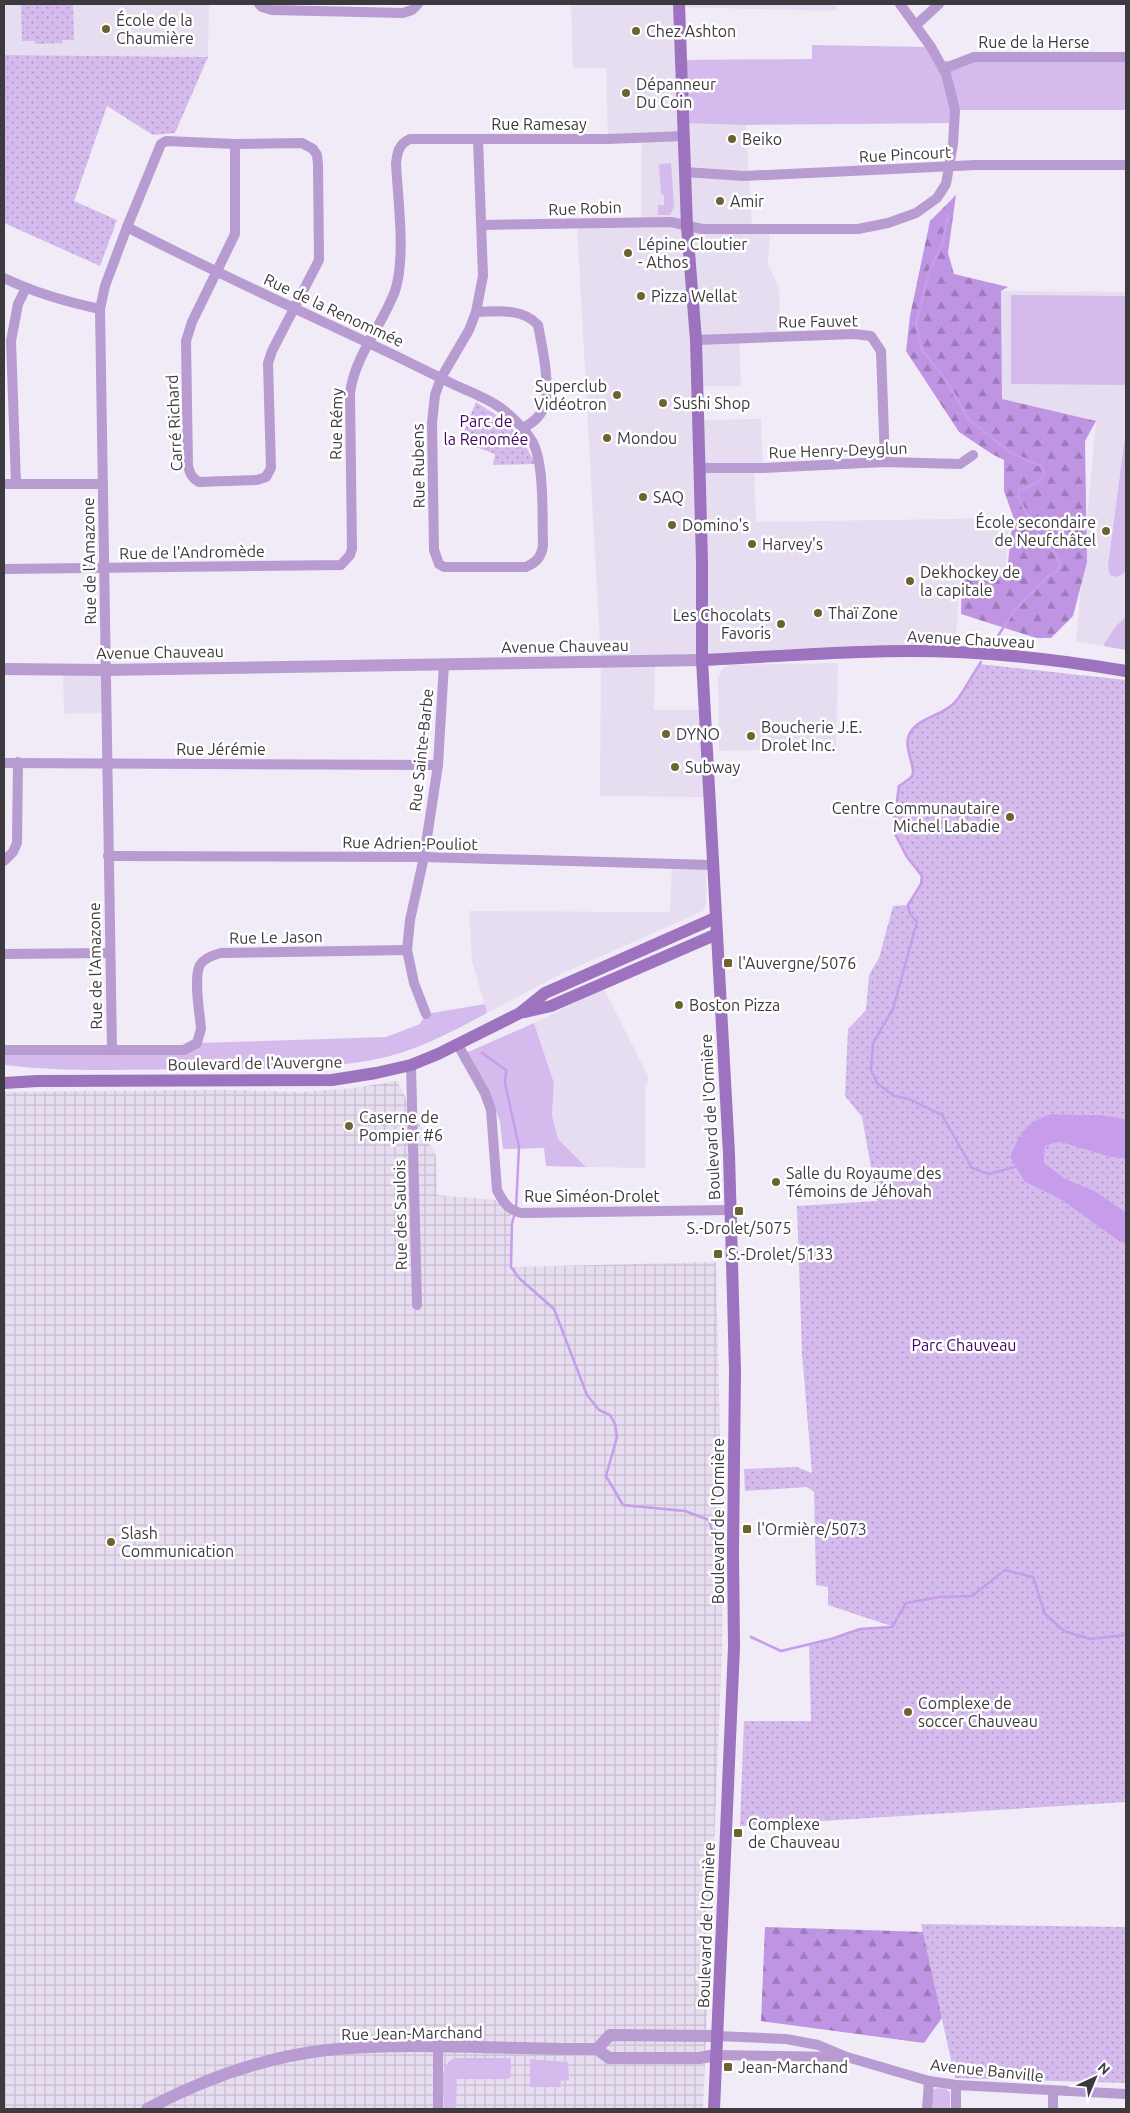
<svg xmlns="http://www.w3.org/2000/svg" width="1130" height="2113" viewBox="0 0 1130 2113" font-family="Ubuntu,sans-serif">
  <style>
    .built { fill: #e7ddf0 }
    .industrial { fill: url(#industrial-grid) }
    .green { fill: #d5bbed }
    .forest { fill: url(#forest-firs) }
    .park { fill: url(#park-dots) }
    .water { fill: #c79ceb }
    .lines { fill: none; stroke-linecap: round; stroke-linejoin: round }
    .stream { stroke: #c79ceb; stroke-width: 2.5 }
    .minor { stroke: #b89bd0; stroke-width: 10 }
    .tertiary { stroke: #b89bd0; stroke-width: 12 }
    .secondary { stroke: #9d72bf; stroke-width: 12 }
    .poi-dot { fill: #6c632f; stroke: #fff; stroke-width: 2 }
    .labels { text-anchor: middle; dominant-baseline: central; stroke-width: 5; stroke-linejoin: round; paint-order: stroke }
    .poi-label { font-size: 16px; fill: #3c393f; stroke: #fff; text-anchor: start }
    .street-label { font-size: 16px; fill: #3c393f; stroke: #fff }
    .park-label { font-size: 16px; fill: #440466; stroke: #fff }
  </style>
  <defs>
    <pattern id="industrial-grid" width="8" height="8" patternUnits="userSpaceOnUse" patternTransform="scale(1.25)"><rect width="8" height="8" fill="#e7ddf0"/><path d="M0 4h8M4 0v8" fill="none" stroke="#c7becf"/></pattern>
    <pattern id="forest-firs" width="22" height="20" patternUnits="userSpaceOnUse" patternTransform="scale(1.25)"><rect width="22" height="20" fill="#bf95e3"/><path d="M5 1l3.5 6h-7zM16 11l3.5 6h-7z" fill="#9c7bb9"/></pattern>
    <pattern id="park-dots" width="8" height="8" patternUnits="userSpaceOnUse" patternTransform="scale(1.25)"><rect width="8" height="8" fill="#d5bbed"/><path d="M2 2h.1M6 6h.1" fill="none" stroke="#ae99c1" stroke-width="1.8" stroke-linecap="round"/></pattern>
  </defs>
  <rect width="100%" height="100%" fill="#f1eaf7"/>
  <g class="built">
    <path d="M4,4H209L208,57L4,55Z"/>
    <path d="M571,4H836V11L679,7L683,122L746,125L752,228H770L768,264L779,288L780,336L739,337L741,386H697L698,420L761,419L763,468L754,467L756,522L1009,518L1005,577L960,578L955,652L655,661L654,710H704L708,797L600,796L601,663L577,224L641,221L642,138L608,139L606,68H573Z"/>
    <path d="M1001,291L1126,292V650L1076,641L1096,421L1002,399Z"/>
    <path d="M838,663L836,748L719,751L718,678L722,669L730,665Z"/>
    <path d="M63,669L105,670L106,713L64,714Z"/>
    <path d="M672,866L706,868V904L703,911L563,973L487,1013L472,961L469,911L670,912Z"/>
    <path d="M604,989L649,1078L645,1089V1168L586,1167L558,1139L552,1115L554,1083L534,1023Z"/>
  </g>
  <path class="industrial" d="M397,1081L436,1156L437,1195L496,1200L511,1210V1267L716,1262L723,1561L722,1653L703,2109H4V1092L223,1090L302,1092L354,1088Z"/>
  <g class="green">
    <path d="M812,45L931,47L939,61L1126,56V110H955L954,123L746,125L683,123L681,60L812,59Z"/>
    <path d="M671,163L674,207L670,215H658V205H664V195L661,194L659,164Z"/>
    <path d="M1011,295L1126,296V385L1011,384Z"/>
    <path d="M1126,429V569L1123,574L1116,577L1110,575L1108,566Z"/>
    <path d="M1126,617V650L1104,646V644L1116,626Z"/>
    <path d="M485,1004L487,1013C455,1030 423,1048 386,1057C327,1071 265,1068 205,1069C138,1069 70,1073 4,1065V1050H184L197,1043L386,1037L420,1024L426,1014Z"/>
    <path d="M534,1023L554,1083L552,1115L558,1139L586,1167L546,1166L544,1148L503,1149L500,1122L494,1105L466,1053Z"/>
    <path d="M456,2058H511V2077L508,2079H457L456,2109H463H444C444,2094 437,2062 456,2058Z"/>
    <path d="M530,2059L568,2062L569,2080L561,2081L560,2087H530Z"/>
    <path d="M937,2088L946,2089L950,2092V2109H931L933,2090Z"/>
  </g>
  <g class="forest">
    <path d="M956,195L948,253L954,274L1008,287L1001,291L1002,399L1096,421L1085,441L1087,562L1073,616L1051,638H1036L961,614L962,579L995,580L1007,572L1013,516L1004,491V460L992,454L959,432L906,351L910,316L930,221Z"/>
    <path d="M765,1927L1093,1937L975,1972L924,2043L761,2021Z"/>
  </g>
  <g class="park">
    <path d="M21,4H73L74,40H62V43L35,44V41H22Z"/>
    <path d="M4,55L208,57L175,133L153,135L107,106L74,201L117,220L100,266L4,223Z"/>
    <path d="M476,402C508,422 518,430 536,464L493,465L495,454L460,441Z"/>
    <path d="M979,664L1126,680V1119L1102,1115L1051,1114L1025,1182L1060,1199L1120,1242L1126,1244V1802L740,1826L744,1721H811L809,1645L860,1629L891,1626L828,1605V1587L816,1585L814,1492L807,1487L745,1491L744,1469L797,1467L812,1473L802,1353L797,1206L877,1201L862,1117L845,1096L848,1029L866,1010L869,975L879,958L893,906L908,905L921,884L922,875L907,857L893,830L899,786C903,783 908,780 911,776C917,769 903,749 909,736C917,716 941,716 954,703C965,693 972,676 979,664Z"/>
    <path d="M1060,1142L1110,1157L1126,1159V1212L1095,1191L1064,1178L1044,1164L1045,1146Z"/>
    <path d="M921,1924L1126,1927V2083L955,2078Z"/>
  </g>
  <path class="water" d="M1051,1114L1102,1115L1126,1119V1159L1110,1157L1060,1142L1045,1146L1044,1163L1064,1178L1095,1191L1126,1212V1244L1120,1242L1060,1199L1025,1182L1010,1157C1021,1131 1025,1124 1051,1114Z"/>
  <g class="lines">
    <g class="stream">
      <path d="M948,216L942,245L929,272L916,324L922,350L945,379L969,420L1013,454L1041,466L1045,473L1038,482L1019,491L1018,497L1039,537L1056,554L1060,564L1056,572L1047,577L1013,612L998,636"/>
      <path d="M981,662C972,675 965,690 956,701C943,717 918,716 909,735C903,748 917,769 912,776C909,780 903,783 899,786L893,830L907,857L922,876L921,884L908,905L910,914L917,922L893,1009L873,1043L871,1070L877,1083L894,1096L909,1099L942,1115L972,1168L989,1174L1018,1166"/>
      <path d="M482,1053L506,1070L505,1083L519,1147L516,1208"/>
      <path d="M515,1213L512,1223L511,1267L519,1278L554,1309L587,1395L599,1410L610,1415L615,1424L617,1437L606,1476L623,1505L685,1511L709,1520L715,1542"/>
      <path d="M751,1637L781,1651L831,1639L860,1629L892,1627L906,1603L939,1597L972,1596L1005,1570L1033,1577L1045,1614L1064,1631L1090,1639L1126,1635"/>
    </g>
    <g class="minor">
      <path d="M259,4L262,7L272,10L403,13L412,10L418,4"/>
      <path d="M916,25L939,4"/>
      <path d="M943,69L974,57H1126"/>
      <path d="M685,172L744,176L976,165H1126"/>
      <path d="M482,225L671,222L702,229H858L888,223L916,213L937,198L946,184L953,144L955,110L946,74L931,47L900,4"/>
      <path d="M127,227C215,273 306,313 396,356C416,366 437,376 457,386C471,392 486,398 498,406C511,415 523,427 532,441C545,463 542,519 543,546C541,557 537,562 526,567H444L439,564L434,550L432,423L435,395L441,378L469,330L476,312L483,276L478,139"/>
      <path d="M4,278C35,293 67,302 100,309"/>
      <path d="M476,312C497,311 523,308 538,325C542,346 551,386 544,406C541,417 532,423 523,428"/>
      <path d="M696,340L854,334L871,336L881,351L885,462"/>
      <path d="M700,468H763L885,462L960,464L973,455"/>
      <path d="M4,484H103"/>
      <path d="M16,484L11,341L18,304L26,288"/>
      <path d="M4,569L341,565L350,555L352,549L350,393C355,355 382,326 395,291C406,258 398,200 396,164C397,152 399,144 410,139H608L684,136"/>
      <path d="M4,763L438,765"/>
      <path d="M108,856L424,857L712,865"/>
      <path d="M4,861L13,852L17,843L18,762"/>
      <path d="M4,954L110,953"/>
      <path d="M426,1014L414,983L407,950L410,920L424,857L438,765L444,664"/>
      <path d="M458,1045L485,1093L491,1110L497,1190C503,1202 508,1210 521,1213L731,1210"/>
      <path d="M4,1050H184L197,1043L201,1029C200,1014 193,978 200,965C204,958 213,955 221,953L407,950"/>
      <path d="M112,1050L100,309L105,286L127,227L161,144L166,141L235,144L302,143L313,149L317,155L318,164L319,260L272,351L268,363L271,468L266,477L257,480L199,482C192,478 190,474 188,466L186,341L192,322L235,234V144"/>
      <path d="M411,1065L417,1305"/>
      <path d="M717,2036L786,2039L818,2045L847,2057L929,2081L956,2085L1126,2094"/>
      <path d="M438,2047V2109"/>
      <path d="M716,2055L843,2057"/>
      <path d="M927,2109L929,2081"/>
      <path d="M956,2109V2085"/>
      <path d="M1053,2109V2092"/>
    </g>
    <g class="tertiary">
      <path d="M4,669L105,670L702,660"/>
      <path d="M597,2049L610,2035L717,2036"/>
      <path d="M147,2109C202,2080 265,2057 327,2050C416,2041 507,2050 597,2049L609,2058H699L716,2055"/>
    </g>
    <g class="secondary">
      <path d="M679,4L687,227L696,340L702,561V660L729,1154L735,1371L733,1552L734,1647L714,2109"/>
      <path d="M702,660C771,657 841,651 911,651C982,651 1056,659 1126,671"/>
      <path d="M525,1012L551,1006L717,934"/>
      <path d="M4,1083L37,1081L332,1080L376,1073L411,1065L438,1054L520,1013L545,993L715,918"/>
    </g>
  </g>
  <g class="poi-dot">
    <circle cx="106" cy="29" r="5"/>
    <circle cx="636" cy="31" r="5"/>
    <circle cx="626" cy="93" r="5"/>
    <circle cx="732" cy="139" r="5"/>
    <circle cx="720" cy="201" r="5"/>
    <circle cx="628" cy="253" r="5"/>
    <circle cx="641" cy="296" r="5"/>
    <circle cx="617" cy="395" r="5"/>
    <circle cx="663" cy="403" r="5"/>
    <circle cx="607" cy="438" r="5"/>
    <circle cx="643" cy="497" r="5"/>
    <circle cx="672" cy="525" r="5"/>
    <circle cx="1106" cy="531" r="5"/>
    <circle cx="752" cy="544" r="5"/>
    <circle cx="910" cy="581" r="5"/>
    <circle cx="818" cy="613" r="5"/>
    <circle cx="781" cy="624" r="5"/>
    <circle cx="666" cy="734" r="5"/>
    <circle cx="751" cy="736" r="5"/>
    <circle cx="675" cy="767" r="5"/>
    <circle cx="1010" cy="817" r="5"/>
    <rect x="723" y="958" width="10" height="10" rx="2.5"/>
    <circle cx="679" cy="1005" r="5"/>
    <circle cx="349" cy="1126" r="5"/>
    <circle cx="776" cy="1182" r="5"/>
    <rect x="734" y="1206" width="10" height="10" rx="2.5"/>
    <rect x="713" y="1249" width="10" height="10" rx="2.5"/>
    <rect x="742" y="1524" width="10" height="10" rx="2.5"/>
    <circle cx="111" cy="1542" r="5"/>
    <circle cx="908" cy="1712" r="5"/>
    <rect x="733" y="1828" width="10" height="10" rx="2.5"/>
    <rect x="723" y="2062" width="10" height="10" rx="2.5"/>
  </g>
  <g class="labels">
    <g class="poi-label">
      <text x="116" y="20">École de la<tspan x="116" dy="18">Chaumière</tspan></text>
      <text x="646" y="31">Chez Ashton</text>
      <text x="636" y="84">Dépanneur<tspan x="636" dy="18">Du Coin</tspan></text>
      <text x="742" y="139">Beiko</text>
      <text x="730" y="201">Amir</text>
      <text x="638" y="244">Lépine Cloutier<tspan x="638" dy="18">- Athos</tspan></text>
      <text x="651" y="296">Pizza Wellat</text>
      <text x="607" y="386" text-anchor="end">Superclub<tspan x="607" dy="18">Vidéotron</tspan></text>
      <text x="673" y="403">Sushi Shop</text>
      <text x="617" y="438">Mondou</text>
      <text x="653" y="497">SAQ</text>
      <text x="1096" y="522" text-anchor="end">École secondaire<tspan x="1096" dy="18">de Neufchâtel</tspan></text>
      <text x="682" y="525">Domino's</text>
      <text x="762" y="544">Harvey's</text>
      <text x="920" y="572">Dekhockey de<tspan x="920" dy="18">la capitale</tspan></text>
      <text x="828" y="613">Thaï Zone</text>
      <text x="771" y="615" text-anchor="end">Les Chocolats<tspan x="771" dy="18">Favoris</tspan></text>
      <text x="761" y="727">Boucherie J.E.<tspan x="761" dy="18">Drolet Inc.</tspan></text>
      <text x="676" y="734">DYNO</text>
      <text x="685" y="767">Subway</text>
      <text x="1000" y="808" text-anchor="end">Centre Communautaire<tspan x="1000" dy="18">Michel Labadie</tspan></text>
      <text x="738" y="963">l'Auvergne/5076</text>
      <text x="689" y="1005">Boston Pizza</text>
      <text x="359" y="1117">Caserne de<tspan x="359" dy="18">Pompier #6</tspan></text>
      <text x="786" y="1173">Salle du Royaume des<tspan x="786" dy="18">Témoins de Jéhovah</tspan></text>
      <text x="739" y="1228" text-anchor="middle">S.-Drolet/5075</text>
      <text x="728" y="1254">S.-Drolet/5133</text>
      <text x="757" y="1529">l'Ormière/5073</text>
      <text x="121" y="1533">Slash<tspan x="121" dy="18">Communication</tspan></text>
      <text x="918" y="1703">Complexe de<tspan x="918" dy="18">soccer Chauveau</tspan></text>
      <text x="748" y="1824">Complexe<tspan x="748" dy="18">de Chauveau</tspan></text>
      <text x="738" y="2067">Jean-Marchand</text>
    </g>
    <g class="street-label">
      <text x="1034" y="42">Rue de la Herse</text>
      <text x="539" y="124">Rue Ramesay</text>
      <text transform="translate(905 154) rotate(-3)">Rue Pincourt</text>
      <text transform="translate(585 208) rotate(-2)">Rue Robin</text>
      <text transform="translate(334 310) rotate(25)">Rue de la Renommée</text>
      <text transform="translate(818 321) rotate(-1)">Rue Fauvet</text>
      <text transform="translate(174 423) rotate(-93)">Carré Richard</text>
      <text transform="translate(336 424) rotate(-89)">Rue Rémy</text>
      <text transform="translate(838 450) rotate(-2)">Rue Henry-Deyglun</text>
      <text transform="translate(418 466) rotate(-91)">Rue Rubens</text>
      <text transform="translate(192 552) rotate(-1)">Rue de l'Andromède</text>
      <text transform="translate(89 561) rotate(-91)">Rue de l'Amazone</text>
      <text transform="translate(971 639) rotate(3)">Avenue Chauveau</text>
      <text transform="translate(565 646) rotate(-1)">Avenue Chauveau</text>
      <text transform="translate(160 652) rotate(-1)">Avenue Chauveau</text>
      <text x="221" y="749">Rue Jérémie</text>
      <text transform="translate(421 750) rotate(-84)">Rue Sainte-Barbe</text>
      <text transform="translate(410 843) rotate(1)">Rue Adrien-Pouliot</text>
      <text transform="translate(276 937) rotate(-1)">Rue Le Jason</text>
      <text transform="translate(95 966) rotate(-91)">Rue de l'Amazone</text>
      <text transform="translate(255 1063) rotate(-1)">Boulevard de l'Auvergne</text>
      <text transform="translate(710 1117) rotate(-93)">Boulevard de l'Ormière</text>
      <text x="592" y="1196">Rue Siméon-Drolet</text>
      <text transform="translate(400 1215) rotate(-91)">Rue des Saulois</text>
      <text transform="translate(718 1521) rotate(-90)">Boulevard de l'Ormière</text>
      <text transform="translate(706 1925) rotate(-88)">Boulevard de l'Ormière</text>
      <text transform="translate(412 2033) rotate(-1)">Rue Jean-Marchand</text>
      <text transform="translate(987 2070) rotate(6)">Avenue Banville</text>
    </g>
    <g class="park-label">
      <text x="486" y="421">Parc de<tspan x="486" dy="18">la Renomée</tspan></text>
      <text x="964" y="1345">Parc Chauveau</text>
    </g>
  </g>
  <rect width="1130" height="2113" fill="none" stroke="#3c393f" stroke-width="10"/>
  <g transform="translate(1095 2078) rotate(44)" stroke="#ffffff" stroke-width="4" paint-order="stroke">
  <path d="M0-4L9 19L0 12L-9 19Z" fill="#3c393f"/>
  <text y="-8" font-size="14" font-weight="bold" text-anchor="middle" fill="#3c393f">N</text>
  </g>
</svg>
